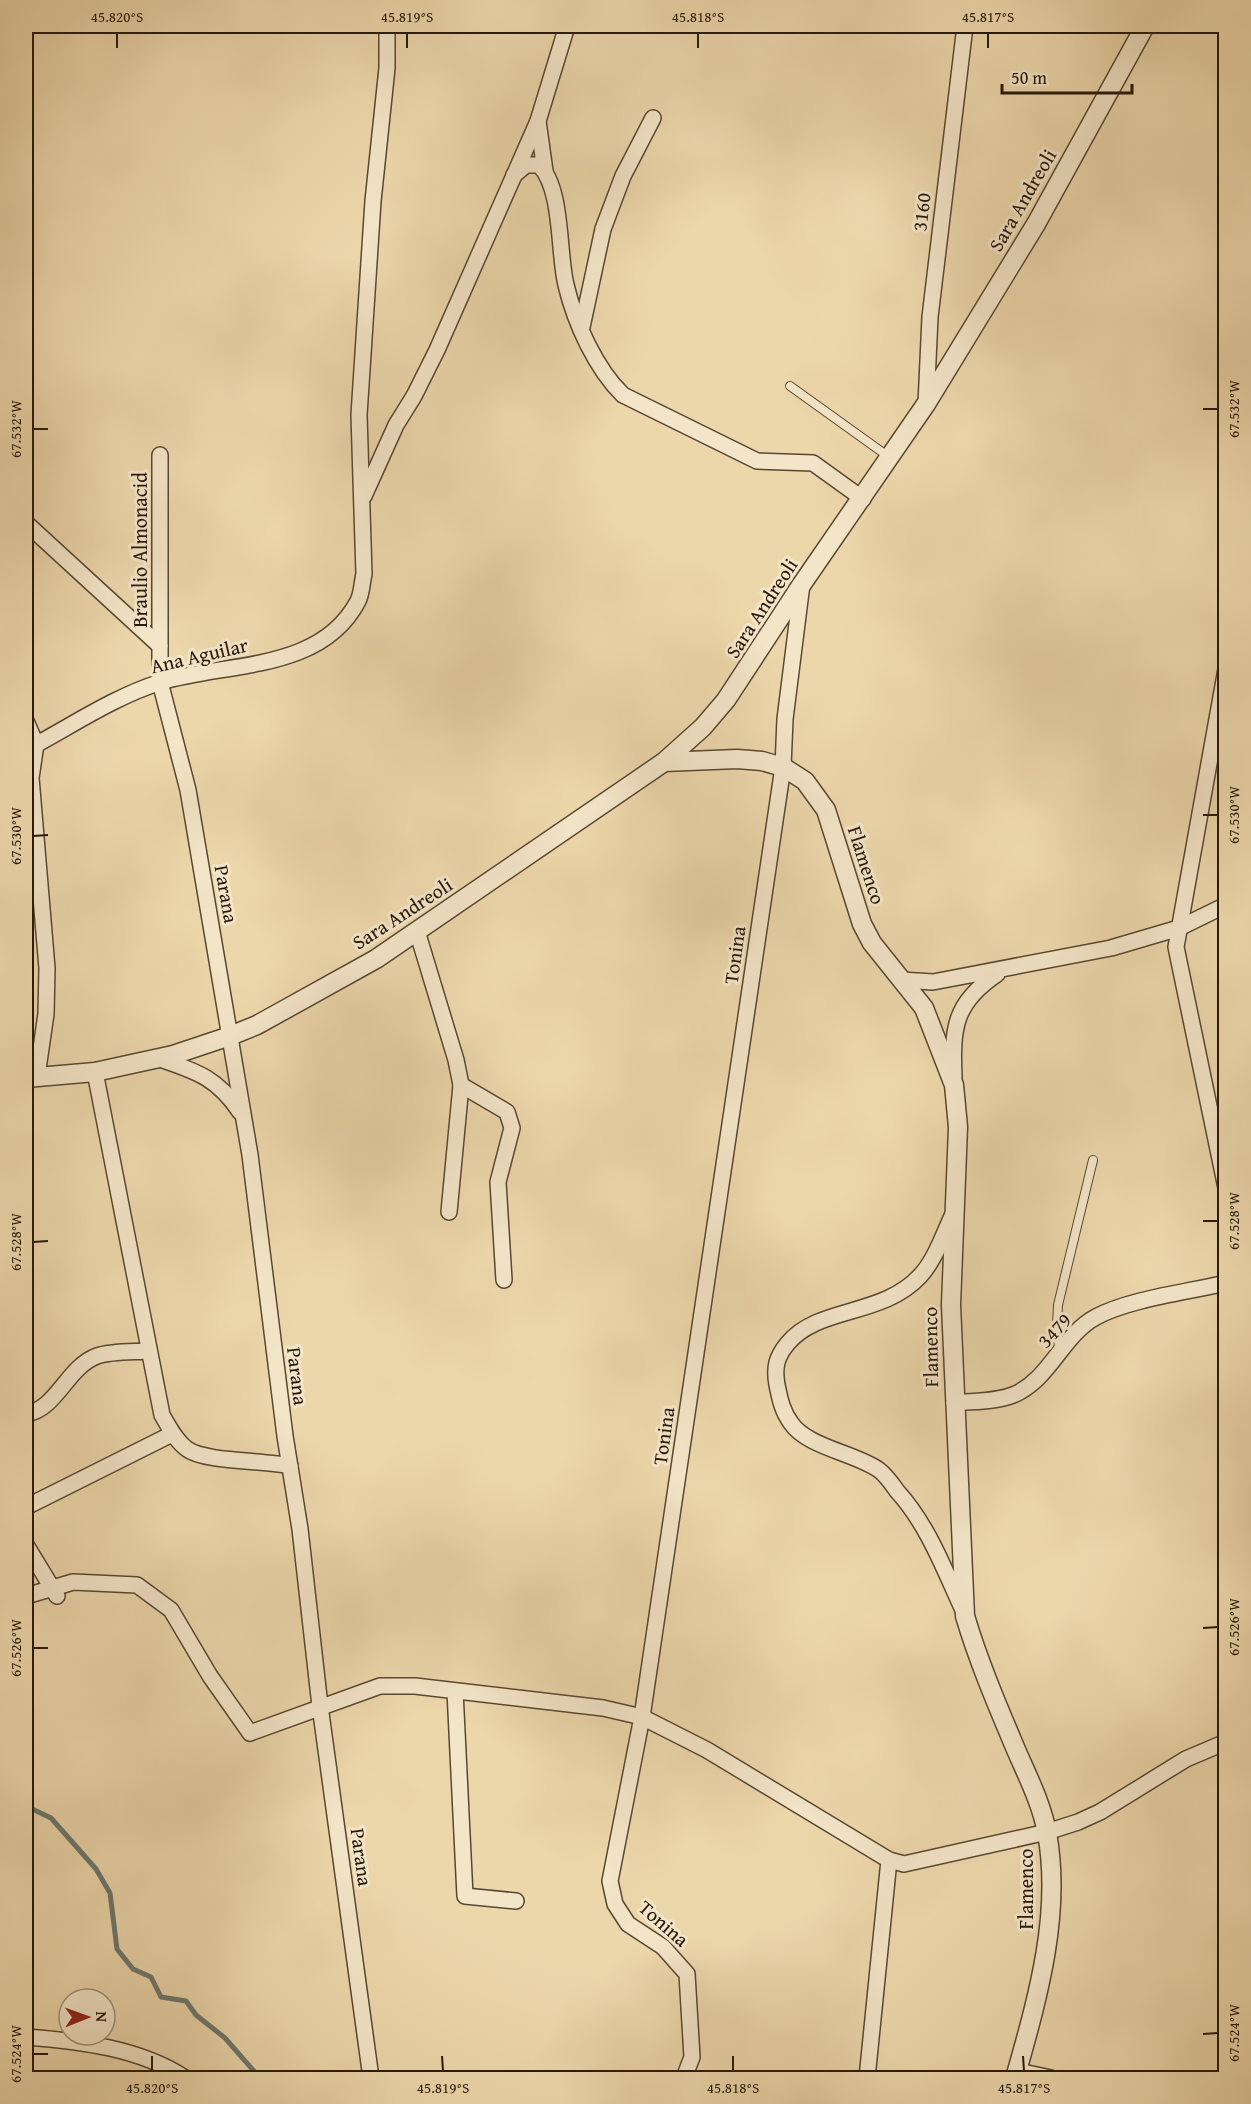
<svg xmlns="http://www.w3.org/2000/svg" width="1251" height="2104" viewBox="0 0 1251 2104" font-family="'Gentium Book Plus',serif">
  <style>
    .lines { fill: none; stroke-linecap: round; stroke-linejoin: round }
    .stream { stroke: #6d7870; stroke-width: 5 }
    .service-casing { stroke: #584833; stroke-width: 10 }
    .minor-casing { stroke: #584833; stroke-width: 18 }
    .tertiary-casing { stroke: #584833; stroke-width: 21 }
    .service { stroke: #f3e5c8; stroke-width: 8 }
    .minor { stroke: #f3e5c8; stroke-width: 15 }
    .tertiary { stroke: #f3e5c8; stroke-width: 18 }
    .ticks { fill: none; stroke: #27190b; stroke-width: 2 }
    .labels { text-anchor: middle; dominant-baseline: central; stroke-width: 6; stroke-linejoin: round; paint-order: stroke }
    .street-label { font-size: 20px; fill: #27190b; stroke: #f3e5c8 }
    .neatline { fill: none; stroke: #27190b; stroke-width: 2 }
    .ticks-label { font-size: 15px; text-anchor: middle; fill: #27190b }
  </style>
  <rect width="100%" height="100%" fill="#ecd7ab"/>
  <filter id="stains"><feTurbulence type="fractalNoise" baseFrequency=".00333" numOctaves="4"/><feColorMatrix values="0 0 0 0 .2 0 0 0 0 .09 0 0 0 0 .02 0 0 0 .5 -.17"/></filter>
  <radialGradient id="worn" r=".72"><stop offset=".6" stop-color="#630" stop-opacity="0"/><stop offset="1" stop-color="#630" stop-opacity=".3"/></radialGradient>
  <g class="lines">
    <path class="stream" d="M26,1806L51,1818L96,1869L110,1893L117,1949L133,1969L151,1977L161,1997L186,2001L196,2015L225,2038L260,2078"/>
    <g class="service-casing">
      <g id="service">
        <path d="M790,386L889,457"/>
        <path d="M1059,1350L1057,1324L1058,1305L1093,1160"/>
      </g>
    </g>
    <g class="minor-casing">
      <g id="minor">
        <path d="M538,121L545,171"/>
        <path d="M514,175L526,165H539C563,188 558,253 566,285C575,323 596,369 623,395L757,461L813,463L863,499"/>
        <path d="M582,327L603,229L623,176L653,118"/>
        <path d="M926,404L930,317L965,26"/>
        <path d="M160,455V646"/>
        <path d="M364,496L396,425L414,396L437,350L538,121L567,26"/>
        <path d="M26,523L160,646V682L188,790L250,1155L285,1436L300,1529L320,1706L371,2078"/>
        <path d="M1226,669L1176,947L1226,1188"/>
        <path d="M26,721L36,744L31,778L47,968L46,1014L37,1076"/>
        <path d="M26,750C70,727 113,697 161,682C227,662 321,672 358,601C362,593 362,582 364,574L359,415L373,201L387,68V26"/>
        <path d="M417,931L456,1060L461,1085L449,1212"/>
        <path d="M901,980L933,982L1111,948L1179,928L1226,905"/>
        <path d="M157,1058C195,1071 217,1077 240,1112"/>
        <path d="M95,1072L162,1415C169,1427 176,1441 187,1449C204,1462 265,1460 290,1466"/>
        <path d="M954,1077C952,1028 954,1003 997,974"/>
        <path d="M461,1085L507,1112L512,1128L498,1182L504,1280"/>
        <path d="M954,1212C944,1232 936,1259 920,1276C882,1317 819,1306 788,1343C776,1357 774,1368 777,1385C780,1399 782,1411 791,1423C807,1447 855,1453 879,1470C886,1475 892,1484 897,1491C928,1525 944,1569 963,1610"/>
        <path d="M954,1403C973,1401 995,1402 1013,1395C1050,1380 1062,1335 1096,1317C1129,1299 1188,1292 1226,1283"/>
        <path d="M26,1414C57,1409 67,1367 97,1356C111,1351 132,1352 148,1351"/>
        <path d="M26,1507L172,1434"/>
        <path d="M26,1545L57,1596"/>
        <path d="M26,1596L73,1582L137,1585L171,1610L210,1676L250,1733L380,1686H415L603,1708L642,1717L707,1750L889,1860L904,1864L1047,1832L1078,1822L1100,1812L1186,1759L1226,1742"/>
        <path d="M455,1691L465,1896L516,1901"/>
        <path d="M26,2037C79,2041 140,2048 185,2078"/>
        <path d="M1018,2071L1051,2078"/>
        <path d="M684,2078L692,2057L687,1974L663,1947L628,1924L615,1904L610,1881L642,1717L783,767L785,719L802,584"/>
        <path d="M867,2078L889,1860"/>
      </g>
    </g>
    <g class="tertiary-casing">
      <g id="tertiary">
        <path d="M664,762L737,759L762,761L783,767L805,781L826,810L862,924L872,943L924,1008L954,1085L958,1127L951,1305L965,1616C979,1663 998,1707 1017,1752C1028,1777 1042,1805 1047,1833C1062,1915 1037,2000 1015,2078"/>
        <path d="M26,1078L95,1072L173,1055L230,1036L257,1025L376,959L417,931L664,762L703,727L726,700L802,584L926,404L1036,224L1145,26"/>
      </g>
    </g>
    <use href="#service" class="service"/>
    <use href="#minor" class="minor"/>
    <use href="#tertiary" class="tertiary"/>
  </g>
  <path class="ticks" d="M117,33V48M407,33V48M698,33V48M988,33V48M1203,409H1218M33,429H48M1203,815H1218M33,836L48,835M1203,1221H1218M33,1242L48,1241M1203,1628L1218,1627M33,1648H48M1203,2034L1218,2033M33,2054H48M152,2056V2071M442,2056L443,2071M733,2056V2071M1023,2056L1024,2071"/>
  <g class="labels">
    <g class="street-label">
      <text transform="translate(1022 200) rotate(-60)">Sara Andreoli</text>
      <text transform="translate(921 212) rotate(-83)">3160</text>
      <text transform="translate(139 550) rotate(-90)">Braulio Almonacid</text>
      <text transform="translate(761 608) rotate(-57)">Sara Andreoli</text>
      <text transform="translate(199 655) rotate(-13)">Ana Aguilar</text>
      <text transform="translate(867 865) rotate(72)">Flamenco</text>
      <text transform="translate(227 894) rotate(80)">Parana</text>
      <text transform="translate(402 913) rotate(-33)">Sara Andreoli</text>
      <text transform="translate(734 955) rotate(-82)">Tonina</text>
      <text transform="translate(1054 1330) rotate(-47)">3479</text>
      <text transform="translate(930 1347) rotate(-91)">Flamenco</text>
      <text transform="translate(298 1376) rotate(83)">Parana</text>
      <text transform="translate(663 1436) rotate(-82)">Tonina</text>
      <text transform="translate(362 1857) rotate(82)">Parana</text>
      <text transform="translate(1025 1889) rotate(-90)">Flamenco</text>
      <text transform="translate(664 1923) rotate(41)">Tonina</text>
    </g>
  </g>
  <rect width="1251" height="2104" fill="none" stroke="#ecd7ab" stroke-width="66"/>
  <g transform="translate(87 2017) rotate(89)"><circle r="28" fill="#f3e5c8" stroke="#a1937c" stroke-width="1.5"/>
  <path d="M0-4.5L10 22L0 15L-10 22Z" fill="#8f2418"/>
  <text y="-9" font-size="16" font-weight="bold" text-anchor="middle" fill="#27190b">N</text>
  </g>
  <path d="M1002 84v9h130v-9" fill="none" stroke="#27190b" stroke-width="3"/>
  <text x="1011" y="84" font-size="18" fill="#27190b" stroke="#f3e5c8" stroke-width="4.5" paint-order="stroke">50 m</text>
  <rect x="33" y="33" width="1185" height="2038" class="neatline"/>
  <g class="ticks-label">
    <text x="117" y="22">45.820°S</text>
    <text x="407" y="22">45.819°S</text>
    <text x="698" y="22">45.818°S</text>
    <text x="988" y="22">45.817°S</text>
    <text transform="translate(1234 409) rotate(-90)" y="5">67.532°W</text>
    <text transform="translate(16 429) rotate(-90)" y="5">67.532°W</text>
    <text transform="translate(1234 815) rotate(-90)" y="5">67.530°W</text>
    <text transform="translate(16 836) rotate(-90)" y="5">67.530°W</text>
    <text transform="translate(1234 1221) rotate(-90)" y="5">67.528°W</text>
    <text transform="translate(16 1242) rotate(-90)" y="5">67.528°W</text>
    <text transform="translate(1234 1627) rotate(-90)" y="5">67.526°W</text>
    <text transform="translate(16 1648) rotate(-90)" y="5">67.526°W</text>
    <text transform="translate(1234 2033) rotate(-90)" y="5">67.524°W</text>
    <text transform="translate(16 2054) rotate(-90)" y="5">67.524°W</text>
    <text x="152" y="2093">45.820°S</text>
    <text x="443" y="2093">45.819°S</text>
    <text x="733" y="2093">45.818°S</text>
    <text x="1024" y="2093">45.817°S</text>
  </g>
  <rect width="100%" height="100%" filter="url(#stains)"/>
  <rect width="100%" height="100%" fill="url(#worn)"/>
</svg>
